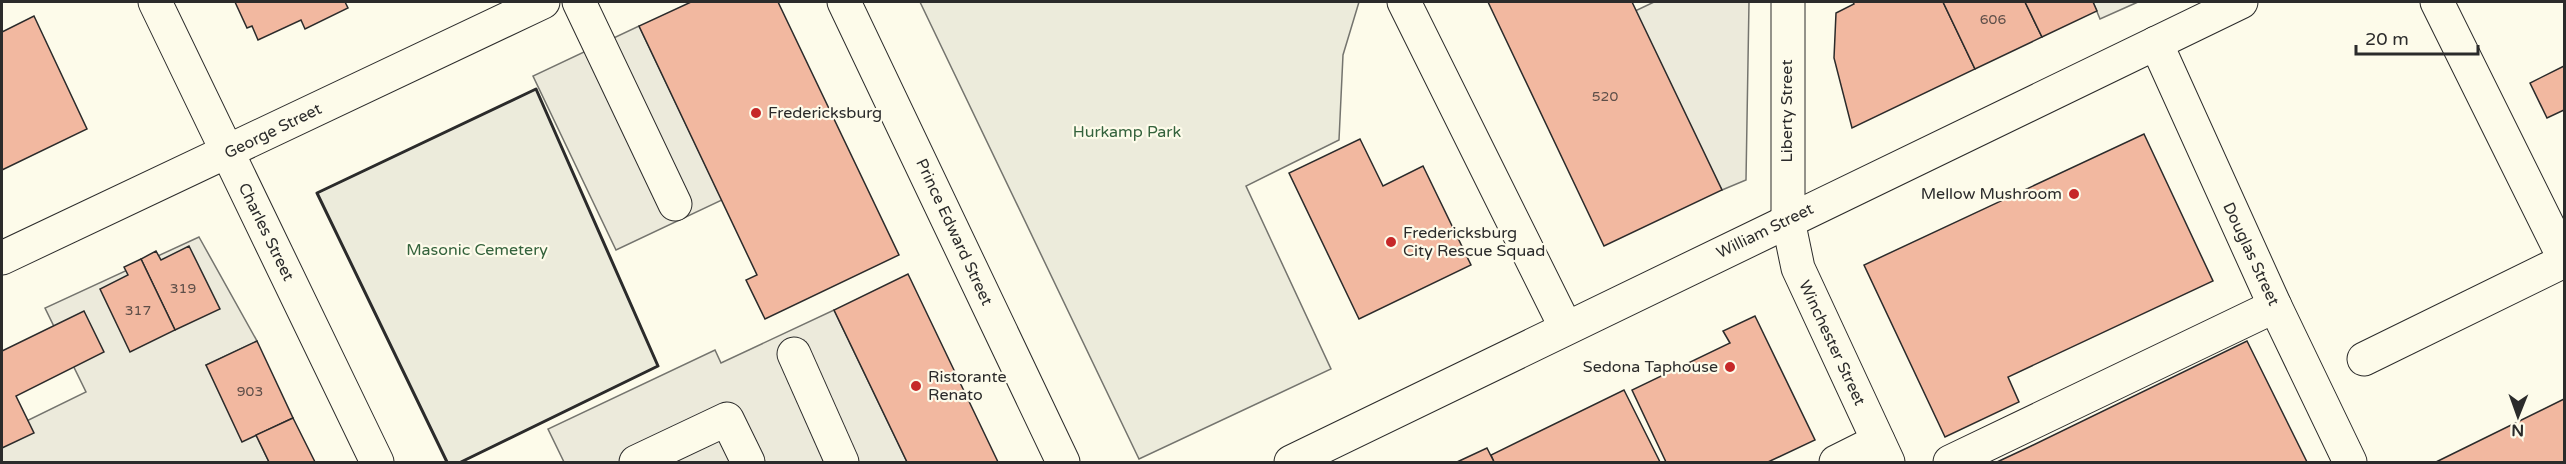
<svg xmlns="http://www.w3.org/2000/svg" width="2566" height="464" viewBox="0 0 2566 464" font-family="'Varela Round',sans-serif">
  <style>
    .green { fill: #ecebdb; stroke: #74746e; stroke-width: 1.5 }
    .parking { fill: #eceadb; stroke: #74746e; stroke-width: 1.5 }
    .building { fill: #f2b8a0; stroke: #2b2b2b; stroke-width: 1.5 }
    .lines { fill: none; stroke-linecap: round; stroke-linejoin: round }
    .minor-casing { stroke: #2b2b2b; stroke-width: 35 }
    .major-casing { stroke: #2b2b2b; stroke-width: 35 }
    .minor { stroke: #fdfbea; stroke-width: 33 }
    .major { stroke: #fdfbea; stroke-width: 33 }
    .wall { stroke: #2b2b2b; stroke-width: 3 }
    .poi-dot { fill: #c62828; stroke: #fdfbea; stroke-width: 2 }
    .labels { text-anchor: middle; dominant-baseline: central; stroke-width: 4.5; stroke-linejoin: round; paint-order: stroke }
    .number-label { font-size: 14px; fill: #5d4e48 }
    .street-label { font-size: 16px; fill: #2b2b2b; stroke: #fdfbea }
    .poi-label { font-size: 16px; fill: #2b2b2b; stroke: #fdfbea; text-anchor: start }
    .park-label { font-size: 16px; fill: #34623c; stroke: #fdfbea }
  </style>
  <rect width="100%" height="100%" fill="#fdfbea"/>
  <g class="green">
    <path d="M920,2H1359L1343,55L1339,140L1246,186L1331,369L1139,459Z"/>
    <path d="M536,89L658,366L461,462H447L317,193Z"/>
  </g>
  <g class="parking">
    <path d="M1654,2H1749L1746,180L1722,190L1616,20Z"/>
    <path d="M2093,2H2138L2100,19Z"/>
    <path d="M639,26L722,200L616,250L533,76Z"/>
    <path d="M199,237L257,341L206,365L256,435L269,462H2V433L86,392L45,308Z"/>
    <path d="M834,310L907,462H564L548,429L715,350L721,363Z"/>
  </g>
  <g class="building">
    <path d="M235,2H345L348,8L305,29L301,20L258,40L252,26L247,28Z"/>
    <path d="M691,2H778L899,255L765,319L746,280L757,275L639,26Z"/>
    <path d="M1488,2H1632L1722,190L1604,246Z"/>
    <path d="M1853,2H1943L1975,69L1852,128L1834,58L1836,13L1854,4Z"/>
    <path d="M1943,2H2025L2042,37L1975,69Z"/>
    <path d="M2025,2H2093L2097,11L2042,37Z"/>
    <path d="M34,16L87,129L2,170V32Z"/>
    <path d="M2564,66V110L2547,118L2530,83Z"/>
    <path d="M2144,134L2213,281L2008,377L2019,402L1945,437L1864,265Z"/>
    <path d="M1360,139L1383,186L1423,166L1471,265L1359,319L1289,173Z"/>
    <path d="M189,246L220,309L175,330L141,259L156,251L161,260Z"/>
    <path d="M141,259L175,330L130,352L100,289L128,275L124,267Z"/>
    <path d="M908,274L998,462H907L834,310Z"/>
    <path d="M84,311L104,352L16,396L34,433L2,448V351Z"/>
    <path d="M1755,316L1815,440L1768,462H1666L1632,390L1730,343L1723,331Z"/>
    <path d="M257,341L293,418L242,442L206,365Z"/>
    <path d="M2247,341L2307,462H1997L2027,448Z"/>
    <path d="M1624,390L1660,462H1494L1491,455Z"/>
    <path d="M2564,399V462H2436Z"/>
    <path d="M293,418L315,462H269L256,435Z"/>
    <path d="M1487,448L1494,462H1457Z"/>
  </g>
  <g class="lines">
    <g class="minor-casing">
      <g id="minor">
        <path d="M155,2L377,462"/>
        <path d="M579,2L675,204"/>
        <path d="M844,2L1063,462"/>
        <path d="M1404,2L1566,328"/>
        <path d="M1788,2V220L1798,268L1888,462"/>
        <path d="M2437,2L2564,258"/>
        <path d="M2156,43L2275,306L2350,462"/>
        <path d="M2,258L543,2"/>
        <path d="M794,354L842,462"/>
        <path d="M2364,359L2564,261"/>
        <path d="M636,462L727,419L748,462"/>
        <path d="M1836,462L1878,441"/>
        <path d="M1950,462L2275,306"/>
      </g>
    </g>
    <g class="major-casing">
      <path id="major" d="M1291,462L2241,2"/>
    </g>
    <use href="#minor" class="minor"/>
    <use href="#major" class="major"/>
    <path class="wall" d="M447,462L317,193L536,89L658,366L461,462"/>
  </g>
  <g class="poi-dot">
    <circle cx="756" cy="113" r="6"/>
    <circle cx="2074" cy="194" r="6"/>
    <circle cx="1391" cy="242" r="6"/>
    <circle cx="1730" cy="367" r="6"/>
    <circle cx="916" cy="386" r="6"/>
  </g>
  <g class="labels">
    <g class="number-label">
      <text x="1993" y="19">606</text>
      <text x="1605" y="96">520</text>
      <text x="183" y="288">319</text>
      <text x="138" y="310">317</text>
      <text x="250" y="391">903</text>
    </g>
    <g class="street-label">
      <text transform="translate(1787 111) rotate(-90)">Liberty Street</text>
      <text transform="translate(273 131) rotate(-26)">George Street</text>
      <text transform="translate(1765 231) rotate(-26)">William Street</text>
      <text transform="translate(266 232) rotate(64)">Charles Street</text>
      <text transform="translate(954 232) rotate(65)">Prince Edward Street</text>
      <text transform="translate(2251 254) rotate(65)">Douglas Street</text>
      <text transform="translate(1832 343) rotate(65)">Winchester Street</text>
    </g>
    <g class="poi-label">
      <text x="768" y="113">Fredericksburg</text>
      <text x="2062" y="194" text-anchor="end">Mellow Mushroom</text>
      <text x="1403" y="233">Fredericksburg<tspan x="1403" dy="18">City Rescue Squad</tspan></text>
      <text x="1718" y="367" text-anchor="end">Sedona Taphouse</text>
      <text x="928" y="377">Ristorante<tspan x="928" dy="18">Renato</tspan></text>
    </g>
    <g class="park-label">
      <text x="1127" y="132">Hurkamp Park</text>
      <text x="477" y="250">Masonic Cemetery</text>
    </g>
  </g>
  <rect width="2566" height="464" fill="none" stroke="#2b2b2b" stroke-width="6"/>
  <g transform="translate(2518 416) rotate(181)" stroke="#fdfbea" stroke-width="4.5" paint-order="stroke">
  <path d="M0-4.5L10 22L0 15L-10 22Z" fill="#2b2b2b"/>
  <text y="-9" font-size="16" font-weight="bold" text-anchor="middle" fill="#2b2b2b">N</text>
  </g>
  <path d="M2356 45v9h122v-9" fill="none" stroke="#2b2b2b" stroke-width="3"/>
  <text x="2365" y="45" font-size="18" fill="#2b2b2b" stroke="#fdfbea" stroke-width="4.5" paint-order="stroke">20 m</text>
</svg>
